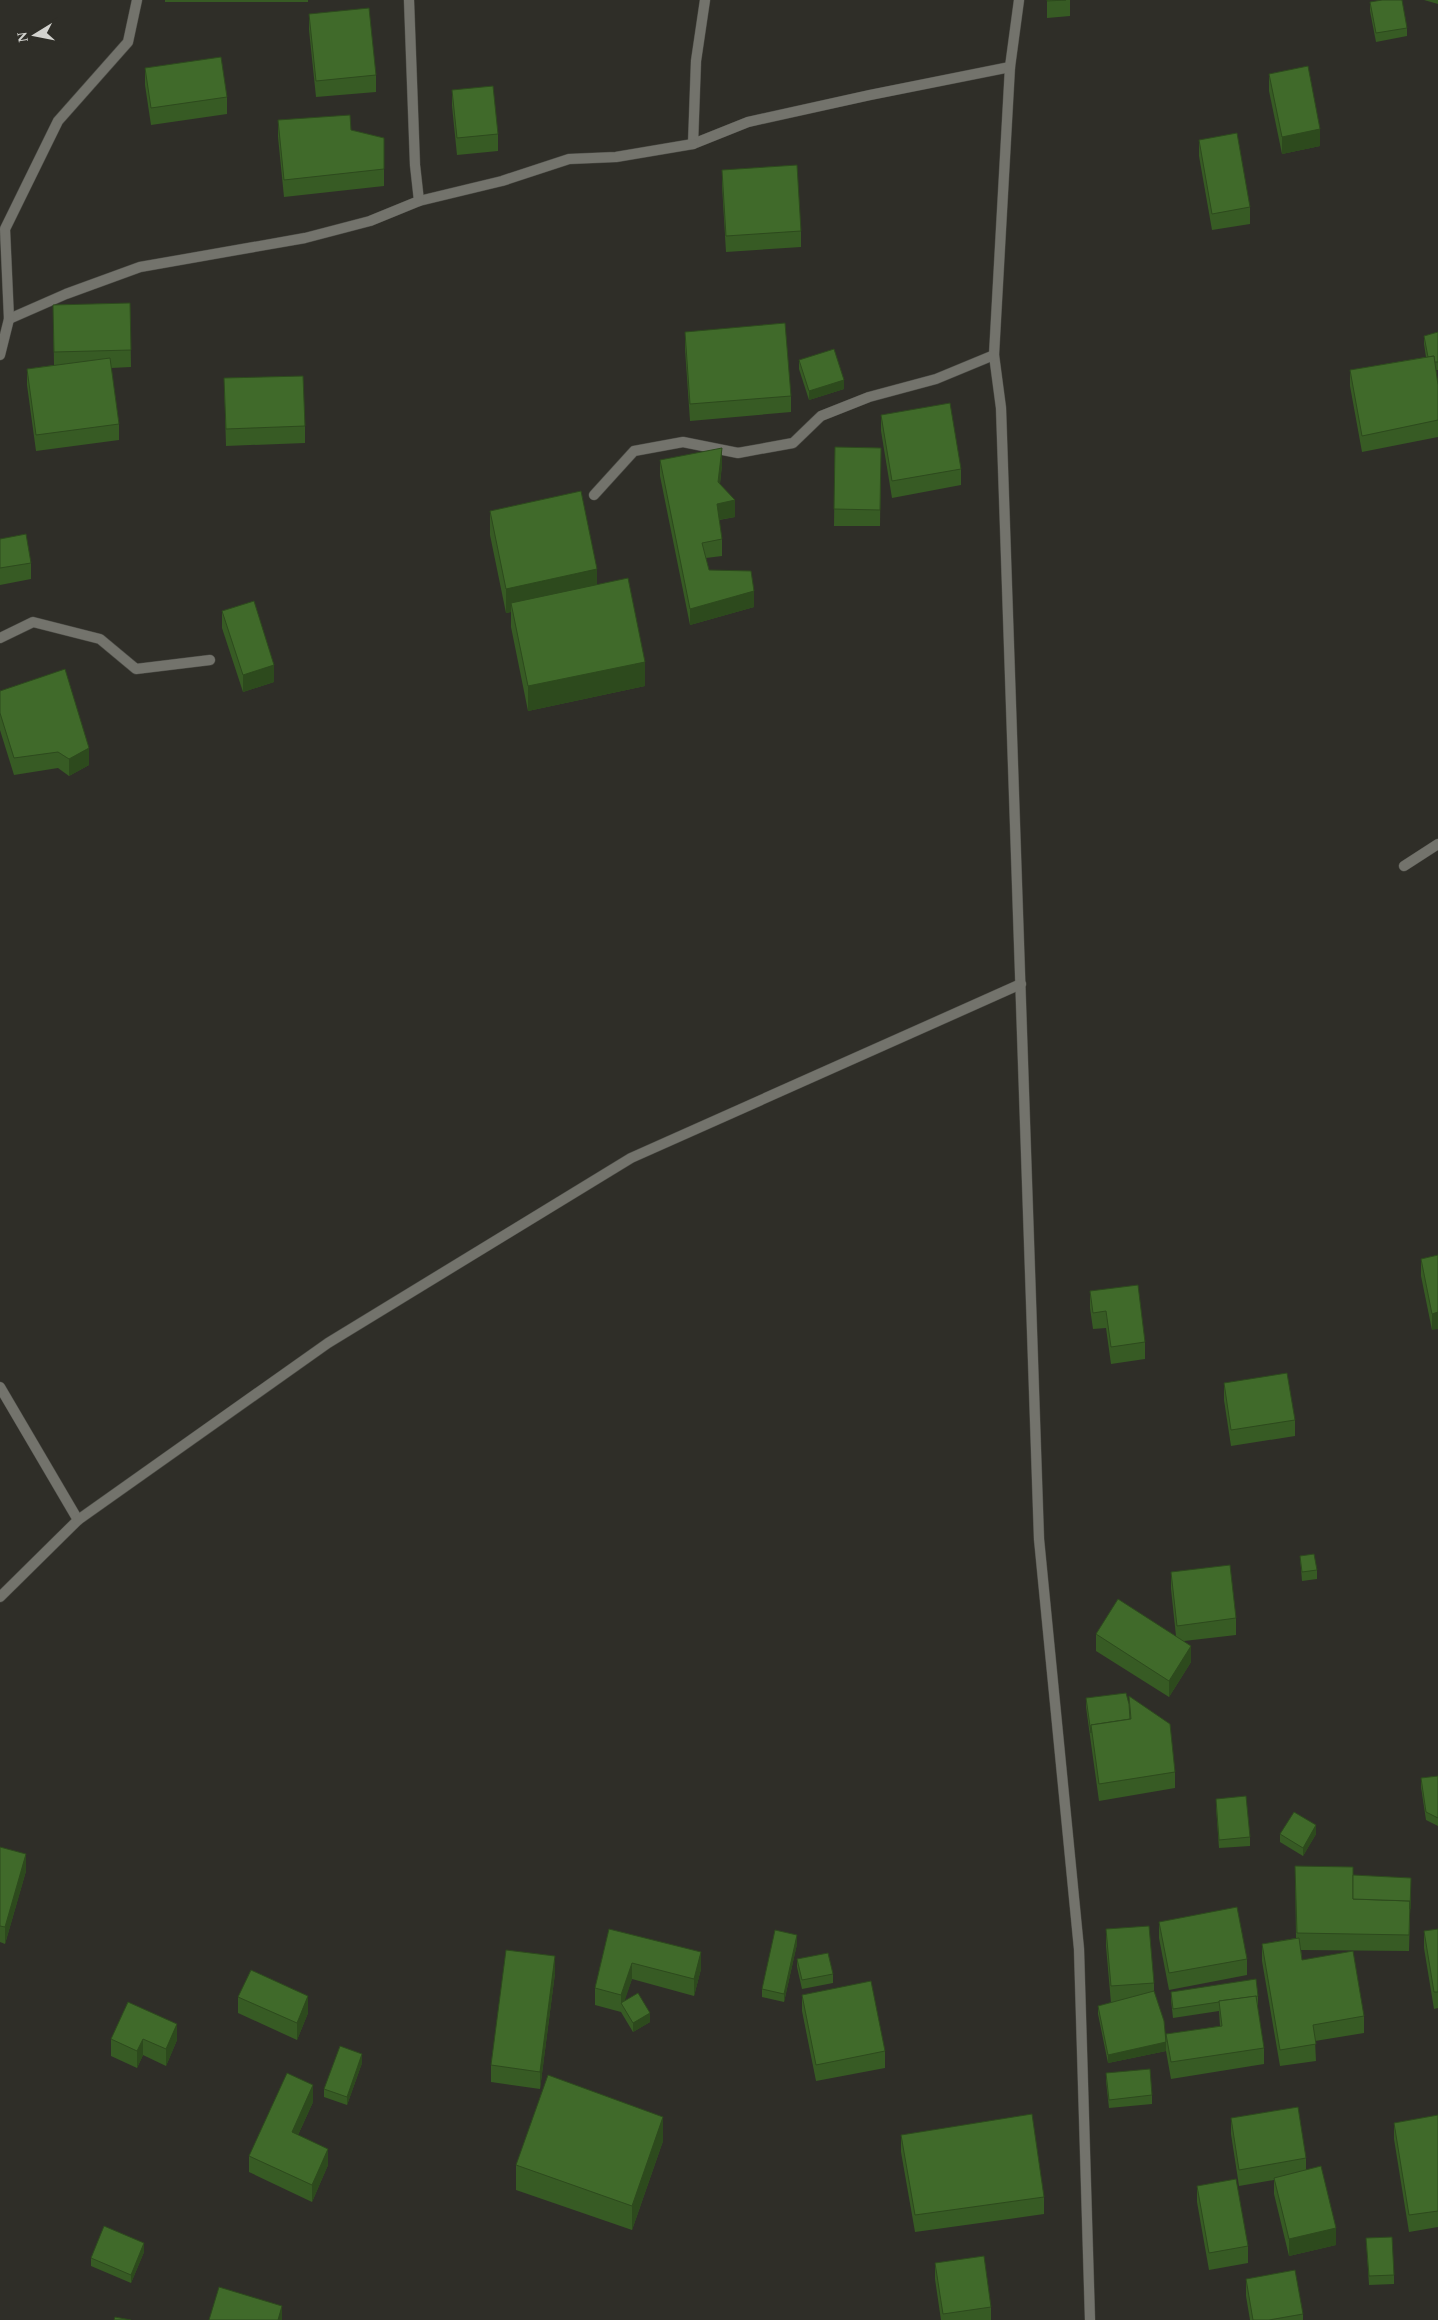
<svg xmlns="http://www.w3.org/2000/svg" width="1438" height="2320" viewBox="0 0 1438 2320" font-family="Georgia,serif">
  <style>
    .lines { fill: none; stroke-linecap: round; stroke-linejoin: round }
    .minor-casing { stroke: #4c4c46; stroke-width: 11 }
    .minor { stroke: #73736c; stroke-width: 10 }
    .wall { fill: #375b24 }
    .shaded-wall { fill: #2d4a1d }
    .building { fill: #406a2a; stroke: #2d4a1d }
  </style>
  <rect width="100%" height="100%" fill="#2f2e28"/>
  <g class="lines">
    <g class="minor-casing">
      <g id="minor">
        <path d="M705,0L696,61L693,144L748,122L870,95L1010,67"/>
        <path d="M1019,0L1010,67L994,355L1001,408L1039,1539L1079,1949L1090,2320"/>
        <path d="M419,201L502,181L569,159L616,157L693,144"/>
        <path d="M9,319L66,294L140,267L305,238L370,221L419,201L415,165L409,0"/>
        <path d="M0,355L9,319L5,229L58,121L128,42L137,0"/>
        <path d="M594,495L634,451L683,442L738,453L793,443L821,416L869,397L936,379L994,355"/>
        <path d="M0,638L33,622L100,639L136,669L210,660"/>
        <path d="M1404,866L1438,844"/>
        <path d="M0,1387L78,1520L0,1597"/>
        <path d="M78,1520L328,1343L631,1158L1021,984"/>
      </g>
    </g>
    <use href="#minor" class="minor"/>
  </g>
  <g class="wall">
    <rect x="165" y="0" width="143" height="2"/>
    <path d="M1047,0H1070V16L1047,18Z"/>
    <path d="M1424,0H1438V4Z"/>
    <path d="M1370,2L1407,28V36L1376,42L1370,11Z"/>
    <path d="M309,14L376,75V92L316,97L309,30Z"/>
    <path d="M145,68L227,97V114L151,125L145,85Z"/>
    <path d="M1269,74L1320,146L1282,154L1269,91Z"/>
    <path d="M452,90L498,134V151L457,155L452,106Z"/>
    <path d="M278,120L351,130L384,138V186L284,197L278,137Z"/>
    <path d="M1199,140L1250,207V224L1212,230L1199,156Z"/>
    <path d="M722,170L801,231V247L726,252L722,186Z"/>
    <path d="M130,303L131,367L111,368L119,424V440L36,451L27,385V369L54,365L53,305Z"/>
    <path d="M685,332L791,396V412L690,421L685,349Z"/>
    <path d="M1438,332V370H1436L1438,385V437L1362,452L1350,386V370L1426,357L1424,344V336Z"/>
    <path d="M799,360L844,389L809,400L799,369Z"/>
    <path d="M224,378L305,426V443L226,446Z"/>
    <path d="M881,415L961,469V485L892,498L881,431Z"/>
    <path d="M835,447L881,448L880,526H834Z"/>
    <path d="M660,460L722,465L720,484L735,517L719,520L722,539V556L706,558L709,570L754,607L690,625L660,476Z"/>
    <path d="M490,511L597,584L645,686L528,711L511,627V612L506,613L490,535Z"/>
    <path d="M0,539L31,563V579L0,585Z"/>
    <path d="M222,611L274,682L243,692L222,628Z"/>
    <path d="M0,691L89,765L69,776L58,768L14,775L0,730Z"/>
    <path d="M1438,1255L1432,1330L1421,1276V1259Z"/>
    <path d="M1090,1291L1145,1342V1359L1111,1364L1106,1328L1093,1329L1090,1308Z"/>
    <path d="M1224,1383L1295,1420V1436L1231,1446L1224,1400Z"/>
    <path d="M1300,1556L1317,1570V1579L1302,1581Z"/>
    <path d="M1171,1572L1236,1618V1635L1184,1641L1191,1662L1169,1697L1096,1651V1634L1176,1636L1171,1589Z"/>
    <path d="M1129,1696L1175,1772V1788L1099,1801L1086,1707V1698L1129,1704Z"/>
    <path d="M1438,1776V1826L1426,1820L1421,1787V1778Z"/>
    <path d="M1216,1799L1250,1837V1846L1219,1848L1216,1807Z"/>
    <path d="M1280,1834H1316L1303,1856L1280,1842Z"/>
    <path d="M0,1847L26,1871L5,1944L0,1942Z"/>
    <path d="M1295,1866L1353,1875L1411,1878L1409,1951L1301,1950L1302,1960L1364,2016V2033L1315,2041L1316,2061L1280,2066L1262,1961V1944L1296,1938Z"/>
    <path d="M1159,1922L1247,1959V1975L1169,1990L1159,1938Z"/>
    <path d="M609,1929L701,1969L694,1996L632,1979L624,2001L650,2022L633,2032L621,2012L595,2005V1988Z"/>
    <path d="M1106,1929L1154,1983V1991L1166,2051L1108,2063L1098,2014V2006L1111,2003L1106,1946Z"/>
    <path d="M1438,1929V2008L1434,2009L1424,1948V1931Z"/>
    <path d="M797,1944L784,2002L762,1997V1989Z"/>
    <path d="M797,1959L833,1974V1983L802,1989L797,1967Z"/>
    <path d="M555,1973L540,2089L491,2082V2065Z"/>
    <path d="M1171,1992L1258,1996V2005H1257L1264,2048V2064L1171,2079L1166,2051V2034L1220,2026L1219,2011L1173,2018L1171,2000Z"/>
    <path d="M802,1995L885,2051V2068L816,2081L802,2011Z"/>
    <path d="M238,1997L308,2013L297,2040L238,2013Z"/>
    <path d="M128,2002L177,2040L166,2066L143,2055L137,2068L111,2056V2039Z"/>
    <path d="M362,2063L347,2105L324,2097V2089Z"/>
    <path d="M1106,2073L1152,2095V2104L1109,2108L1106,2081Z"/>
    <path d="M313,2102L298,2135L328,2165L312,2202L249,2172V2156Z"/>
    <path d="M1438,2115V2227L1409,2232L1394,2139V2123Z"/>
    <path d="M1231,2118L1306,2158V2170L1336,2245L1289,2256L1274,2194V2180L1239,2186L1231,2134Z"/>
    <path d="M901,2135L1044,2197V2214L915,2232L901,2152Z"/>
    <path d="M663,2141L632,2230L516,2190V2165Z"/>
    <path d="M1197,2186L1248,2246V2263L1209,2270L1197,2202Z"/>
    <path d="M1366,2238L1394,2275V2284L1369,2285Z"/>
    <path d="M144,2252L131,2283L91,2266V2258Z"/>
    <path d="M935,2263L991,2307V2320H941L935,2279Z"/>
    <path d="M1246,2279L1303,2314V2320H1250L1246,2296Z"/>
  </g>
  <g class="shaded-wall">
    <path d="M1320,129V146L1282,154V137Z"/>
    <path d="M844,380V389L809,400V391Z"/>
    <path d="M722,448V465L718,498V482Z"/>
    <path d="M735,500V517L717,520V504Z"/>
    <path d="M597,569V593L511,603V612L506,613V589Z"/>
    <path d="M754,591V607L690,625V609Z"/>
    <path d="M645,662V686L528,711V686Z"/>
    <path d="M274,665V682L243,692V675Z"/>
    <path d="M89,748V765L69,776V759Z"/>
    <path d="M1438,1312V1329L1432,1330V1314Z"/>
    <path d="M1191,1646V1662L1169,1697V1681Z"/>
    <path d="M1316,1825V1834L1303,1856V1848Z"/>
    <path d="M26,1854V1871L5,1944V1927Z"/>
    <path d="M797,1935V1944L784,2002V1994Z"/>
    <path d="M701,1952V1969L694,1996V1979Z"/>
    <path d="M555,1956V1973L540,2089V2072Z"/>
    <path d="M632,1963V1979L623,2006L621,2003V2012V1995Z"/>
    <path d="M308,1996V2013L297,2040V2023Z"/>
    <path d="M650,2013V2022L633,2032V2023Z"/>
    <path d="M177,2024V2040L166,2066V2049Z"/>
    <path d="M143,2039V2055L137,2068V2051Z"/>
    <path d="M1166,2042V2051L1108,2063V2055Z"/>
    <path d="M362,2054V2063L347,2105V2097Z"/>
    <path d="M313,2085V2102L292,2148V2132Z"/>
    <path d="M663,2117V2141L632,2230V2206Z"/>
    <path d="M328,2149V2165L312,2202V2185Z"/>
    <path d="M1336,2228V2245L1289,2256V2239Z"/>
    <path d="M144,2243V2252L131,2283V2275Z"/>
    <path d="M282,2306V2320H278Z"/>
  </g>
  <g class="building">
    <path d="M1047,0H1066L1047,1Z"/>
    <path d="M1382,0H1402L1407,28L1376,33L1370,2Z"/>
    <path d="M369,8L376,75L316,81L309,14Z"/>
    <path d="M221,57L227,97L151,108L145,68Z"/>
    <path d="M1308,66L1320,129L1282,137L1269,74Z"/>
    <path d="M493,86L498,134L457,138L452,90Z"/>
    <path d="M350,115L351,130L384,138V169L284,180L278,120Z"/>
    <path d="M1237,133L1250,207L1212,214L1199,140Z"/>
    <path d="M797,165L801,231L726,236L722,170Z"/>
    <path d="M130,303L131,350L54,352L53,305Z"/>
    <path d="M785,323L791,396L690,404L685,332Z"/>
    <path d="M1438,332V362H1434V356L1428,357L1424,336Z"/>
    <path d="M834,349L844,380L809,391L799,360Z"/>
    <path d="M1434,356L1438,385V420L1362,436L1350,370Z"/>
    <path d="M110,358L119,424L36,435L27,369Z"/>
    <path d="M303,376L305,426L226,429L224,378Z"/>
    <path d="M950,403L961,469L892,481L881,415Z"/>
    <path d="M835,447L881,448L880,510L834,509Z"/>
    <path d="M722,448L718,482L735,500L717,504L722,539L702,543L709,570L751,571L754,591L690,609L660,460Z"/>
    <path d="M581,491L597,569L506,589L490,511Z"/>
    <path d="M26,534L31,563L0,568V539Z"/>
    <path d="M628,578L645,662L528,686L511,603Z"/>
    <path d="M254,601L274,665L243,675L222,611Z"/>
    <path d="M65,669L89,748L69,759L58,752L14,758L0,713V691Z"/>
    <path d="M1438,1255V1312L1432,1314L1421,1259Z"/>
    <path d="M1138,1285L1145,1342L1111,1347L1106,1311L1093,1313L1090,1291Z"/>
    <path d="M1287,1373L1295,1420L1231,1430L1224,1383Z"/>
    <path d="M1314,1554L1317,1570L1302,1572L1300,1556Z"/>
    <path d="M1230,1565L1236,1618L1177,1626L1171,1572Z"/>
    <path d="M1118,1599L1191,1646L1169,1681L1096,1634Z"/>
    <path d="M1126,1693L1129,1704L1130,1719L1091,1725V1733L1086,1698Z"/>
    <path d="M1129,1696L1170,1724L1175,1772L1099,1784L1091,1725L1131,1719Z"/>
    <path d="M1438,1776V1818L1426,1812L1421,1778Z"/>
    <path d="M1246,1796L1250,1837L1219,1840L1216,1799Z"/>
    <path d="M1294,1812L1316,1825L1303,1848L1280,1834Z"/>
    <path d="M0,1847L26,1854L5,1927L0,1926Z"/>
    <path d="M1295,1866L1353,1867V1899L1410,1901L1409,1935L1297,1933Z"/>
    <path d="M1353,1875L1411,1878L1410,1909V1901L1353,1899Z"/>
    <path d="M1237,1907L1247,1959L1169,1973L1159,1922Z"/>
    <path d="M1149,1926L1154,1983L1111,1986L1106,1929Z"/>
    <path d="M609,1929L701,1952L694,1979L632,1963L621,1995L595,1988Z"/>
    <path d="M1438,1929V1992H1434L1424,1931Z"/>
    <path d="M775,1930L797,1935L784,1994L762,1989Z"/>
    <path d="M1299,1938L1302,1960L1353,1951L1364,2016L1313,2025L1316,2044L1280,2050L1262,1944Z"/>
    <path d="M506,1950L555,1956L540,2072L491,2065Z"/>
    <path d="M828,1953L833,1974L802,1980L797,1959Z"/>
    <path d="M251,1970L308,1996L297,2023L238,1997Z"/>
    <path d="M1256,1979L1258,1996L1219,2001V2002L1173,2009L1171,1992Z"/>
    <path d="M871,1981L885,2051L816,2065L802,1995Z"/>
    <path d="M1154,1991L1164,2021L1166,2042L1108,2055L1098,2006Z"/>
    <path d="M638,1993L650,2013L633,2023L621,2003Z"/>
    <path d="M1256,1996L1264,2048L1171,2062L1166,2034L1222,2026L1219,2001Z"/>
    <path d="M128,2002L177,2024L166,2049L143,2039L137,2051L111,2039Z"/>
    <path d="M340,2046L362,2054L347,2097L324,2089Z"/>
    <path d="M1150,2069L1152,2095L1109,2100L1106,2073Z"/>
    <path d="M287,2073L313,2085L292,2132L328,2149L312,2185L249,2156Z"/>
    <path d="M548,2075L663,2117L632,2206L516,2165Z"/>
    <path d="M1298,2107L1306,2158L1239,2170L1231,2118Z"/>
    <path d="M1032,2114L1044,2197L915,2215L901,2135Z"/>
    <path d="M1438,2115V2211L1409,2215L1394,2123Z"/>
    <path d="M1321,2166L1336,2228L1289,2239L1274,2178Z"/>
    <path d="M1236,2179L1248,2246L1209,2253L1197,2186Z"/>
    <path d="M104,2226L144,2243L131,2275L91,2258Z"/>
    <path d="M1392,2237L1394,2275L1369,2276L1366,2238Z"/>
    <path d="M984,2256L991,2307L943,2314L935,2263Z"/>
    <path d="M1295,2270L1303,2314L1269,2320H1253L1246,2279Z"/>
    <path d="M219,2287L282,2306L278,2320H209Z"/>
    <path d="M115,2317L131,2320H114Z"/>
  </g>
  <g transform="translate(35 35) rotate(260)" stroke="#2f2e28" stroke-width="4" paint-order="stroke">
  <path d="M0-4L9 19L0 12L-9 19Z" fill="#d3d3cf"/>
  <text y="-8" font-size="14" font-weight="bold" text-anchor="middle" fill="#d3d3cf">N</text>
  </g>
</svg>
